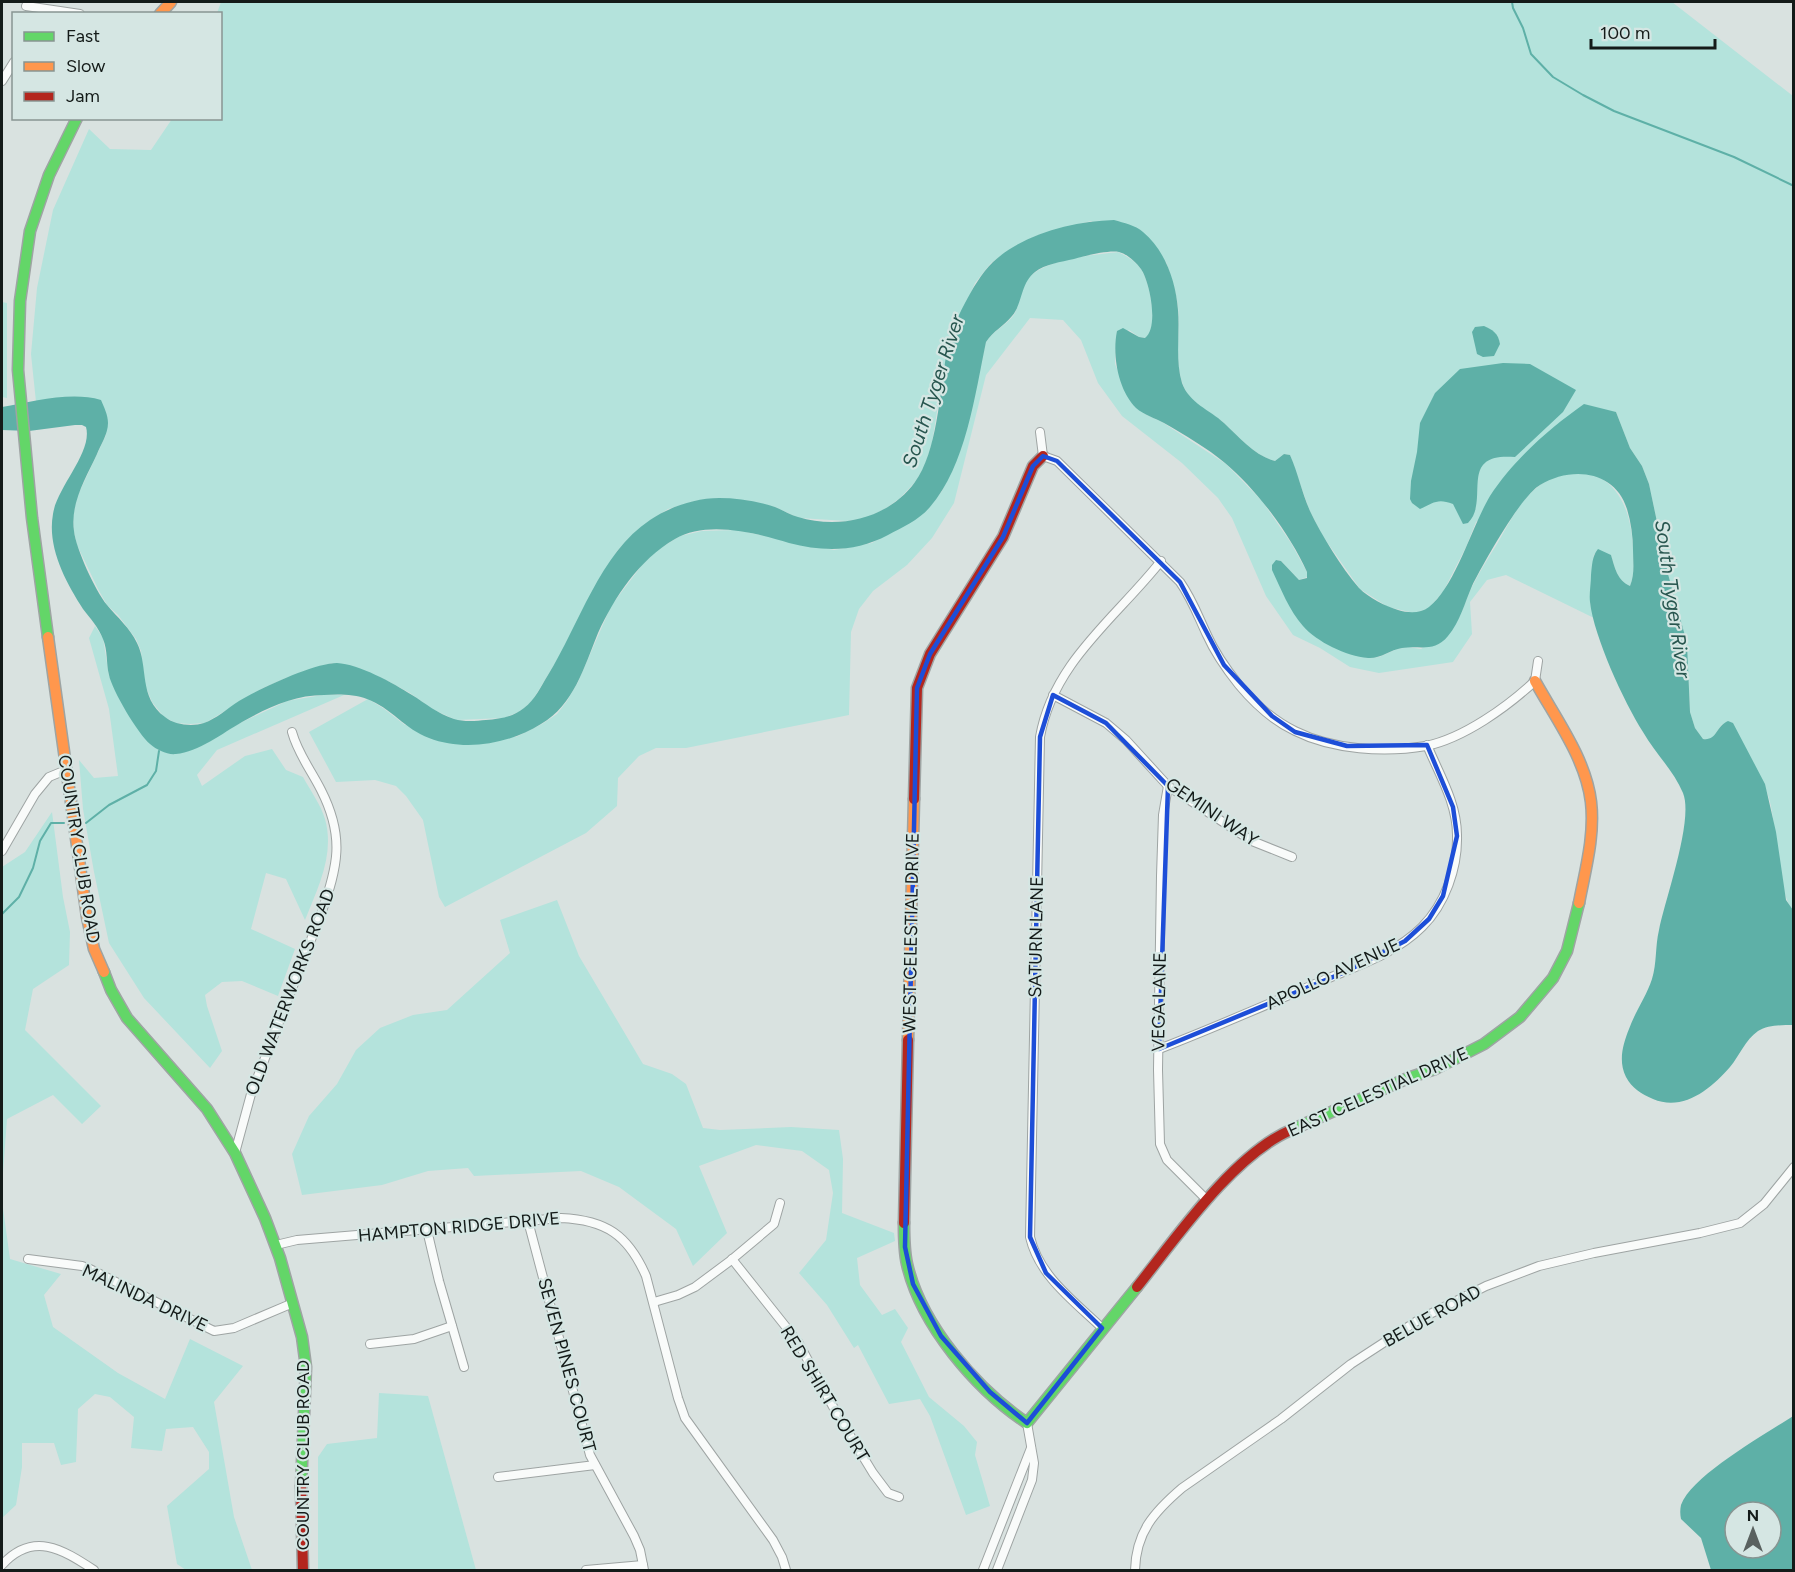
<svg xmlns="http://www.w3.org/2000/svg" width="1795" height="1572" viewBox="0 0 1795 1572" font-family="Figtree,sans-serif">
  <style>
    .green { fill: #b4e3dc }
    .water { fill: #5eb0a7; fill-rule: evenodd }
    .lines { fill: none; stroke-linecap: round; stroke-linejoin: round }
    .stream { stroke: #5eb0a7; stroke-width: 2 }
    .street-casing { stroke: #9ea4a3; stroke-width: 10 }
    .fast-casing { stroke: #9ea4a3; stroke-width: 13 }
    .slow-casing { stroke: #9ea4a3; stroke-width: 13 }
    .jam-casing { stroke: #9ea4a3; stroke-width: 13 }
    .street { stroke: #f9fbfa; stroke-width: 8 }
    .fast { stroke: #63d668; stroke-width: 10 }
    .slow { stroke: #ff974d; stroke-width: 10 }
    .jam { stroke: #b3261e; stroke-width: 10 }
    .marked { fill: none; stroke: #1d4ed8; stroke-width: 4.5; stroke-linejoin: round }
    .labels { text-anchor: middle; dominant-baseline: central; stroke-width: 4.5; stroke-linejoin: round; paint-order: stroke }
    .street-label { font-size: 18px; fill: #141b19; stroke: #d5e6e3 }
    .water-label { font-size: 20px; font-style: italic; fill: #28564f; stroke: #d5e6e3 }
  </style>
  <rect width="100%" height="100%" fill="#d9e2e0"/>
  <g class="green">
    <path d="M221,2H1672L1793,96V910C1779,898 1776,825 1770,802C1763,773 1739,748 1722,724L1712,739H1703L1695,728L1690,712L1687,643L1668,574L1649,484L1642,466L1630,448L1616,412L1476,522L1466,547L1443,592L1428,609L1414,613L1388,607L1360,589L1322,535L1309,509L1290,455L1284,454L1275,461C1255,456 1239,437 1224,423C1214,414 1199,408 1190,397C1171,373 1181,335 1178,307C1176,291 1171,276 1166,262L1091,221L1038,235L1008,251L991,263L975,283L947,349L932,443L925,465L916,481L900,498L885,509L866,518L847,521L799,518L775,507L749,501L719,498L695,501L668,509L649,521L632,535L617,551L564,649L532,701L521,711L504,718L456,720L432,709L410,693L380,677L332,663L286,678L263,688L205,723L190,724L176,723L164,717L152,702L145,685L141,651L136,639L118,615L107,605L98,589L77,545L74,532L73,516L77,497L106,435L72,397L36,402L31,354L37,288L53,210L89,129L110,149L151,150L172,119L220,118V14L217,13Z"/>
    <path d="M1118,252C1127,256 1135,261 1141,269C1150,282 1159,328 1146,338L1139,337L1129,330L1116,338L1115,364L1127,392L1145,414L1162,422L1226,464L1262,501L1291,543L1307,572V577L1299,580L1281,561L1276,560L1319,639L1336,648L1368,658L1379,657L1397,649L1407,647L1421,649C1430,642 1451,630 1457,621C1464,609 1467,595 1474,583C1481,569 1489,557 1497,544C1512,518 1526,487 1556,477C1610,459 1632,504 1633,550C1633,562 1635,575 1630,586C1617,580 1615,568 1611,555L1594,554L1590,602L1594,618L1506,575L1487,580L1470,602L1472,634L1453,662L1379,673L1350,667L1320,648L1293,635L1266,596L1232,518L1218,498L1182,463L1122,416L1098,383L1081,340L1063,320L1030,318L986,375L954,503L932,538L907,565L873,591L859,609L851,632L849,715L686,748H656L639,756L618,778L617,806L586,833L445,907L439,897L423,820L406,796L396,786L375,780L336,782L309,732L368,699L383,708L405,725L516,737L542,724L557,714L567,701L578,682L611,606L642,565L656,551L680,536L702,531L736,530L834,550L872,543L928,509L942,491L961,449L986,342C993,331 1005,326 1013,316C1020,306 1019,291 1026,281C1042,259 1093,255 1118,252Z"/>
    <path d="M2,302L7,303V398L2,397Z"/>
    <path d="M95,626L103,638L109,676L176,754L203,745L240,723L287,701L322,695H344L217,750L197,775L202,786L245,756L272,749L286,770L303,777C310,790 321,805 325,819C335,854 318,888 305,920L286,879L266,873L251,929L295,949L278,996L242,981L222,982L205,995L207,1006L222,1051L210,1068L144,998L109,943L94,872L83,809L79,760L94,778L118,776L109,709L89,638Z"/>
    <path d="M52,812L63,897L70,932L69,965L33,989L25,1030L101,1106L82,1124L53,1095L7,1119L2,1186V867L25,852Z"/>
    <path d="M557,900L579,956L643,1064L672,1074L686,1084L703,1128L720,1130L791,1127L839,1130L843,1159L842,1213L894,1233L895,1241L857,1258L860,1285L882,1315L895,1309L908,1328L901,1342L929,1397L964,1426L977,1442L975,1455L990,1506L966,1515L930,1416L920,1399L889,1404L858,1345L854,1348L827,1305L799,1273L826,1240L833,1193L829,1170L802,1151L756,1145L699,1166L727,1233L693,1266L676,1229L619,1187L581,1171L474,1176L468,1168L428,1171L382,1185L302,1195L292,1154L309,1116L337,1084L356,1050L380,1028L413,1015L447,1010L510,953L500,920Z"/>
    <path d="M2,1201L10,1259L61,1274L44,1295L53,1327L118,1373L165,1399L190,1339L243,1366L214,1402L234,1517L252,1570H186L177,1564L167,1506L209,1469V1452L193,1427L166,1429L162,1451L131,1448L134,1417L110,1397L95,1394L78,1409L76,1462L61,1465L54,1443H22V1467L16,1505L2,1518Z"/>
    <path d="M379,1393L428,1396L476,1570H318V1457L327,1444L377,1438Z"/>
  </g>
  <g class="water">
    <path d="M1114,220C1124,223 1135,225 1143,232C1165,250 1176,282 1178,310C1180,333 1175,360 1182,383C1189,403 1210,410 1224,423C1239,437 1255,456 1275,461L1284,454L1290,455C1298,473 1302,493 1310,511C1322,536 1341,567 1359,588C1369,598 1385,606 1398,610C1408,613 1420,614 1429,607C1455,587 1472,526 1490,496C1513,460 1550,428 1584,404L1616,412L1630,448L1642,466L1649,484L1668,574L1687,643L1690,712L1695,728L1703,739C1717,741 1716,726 1728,721L1733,723L1765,784L1776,832L1786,900L1793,910V1025C1782,1025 1768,1025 1758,1031C1745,1040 1740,1055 1730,1067C1711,1089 1683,1112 1653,1099C1641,1094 1632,1088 1626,1077C1618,1061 1623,1044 1629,1029C1635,1012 1646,997 1652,979C1657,963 1655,947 1659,930C1665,899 1694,820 1683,793C1674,771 1655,753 1643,732C1624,702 1594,637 1590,602C1589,594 1591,584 1591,575C1592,566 1592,556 1598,549L1611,555C1615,568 1617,580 1630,586C1635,574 1633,562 1633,550C1633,537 1631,522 1627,509C1615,470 1571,466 1540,485C1520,497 1483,564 1472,586C1465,602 1460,622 1448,636C1434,653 1420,645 1402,648C1390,650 1380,659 1368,658C1346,656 1317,642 1303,626C1289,610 1281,589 1272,570V565L1276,560L1281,561L1299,580L1307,578V572C1290,534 1257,490 1225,463C1207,448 1185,435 1164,423C1155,418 1144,415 1136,408C1118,390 1112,355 1117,331L1123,328L1139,337L1145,338C1159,328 1150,282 1141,269C1136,262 1127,254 1119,252C1108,250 1085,256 1074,259C1061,262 1045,264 1035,272C1020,284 1023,303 1012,316C1004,326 993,331 986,342C975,394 966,466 930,507C919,520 903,527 888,535C856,552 824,552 789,543C756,533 707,520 675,539C639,560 615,596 598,633C584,667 574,705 541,724C509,744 465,752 429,738C406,730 390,707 367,699C354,694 338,694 324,695C294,695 267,708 242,722C223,733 198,752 176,754C167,755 157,750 150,744C138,734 112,690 109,675C106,663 108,651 103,639C99,628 90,618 83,609C65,581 47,547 53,514C57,487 93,452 86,427L82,425H75L29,431L2,430V407C33,402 70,391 101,400C104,407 108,415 108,423C108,434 101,444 97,454C86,478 70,503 74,531C76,549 95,590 107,605C117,617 130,628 137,643C149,667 138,697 165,717C174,725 193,727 204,723C216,719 228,708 239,701C259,689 314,663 337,663C359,664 393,683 412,695C425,703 438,714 454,719C464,722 476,721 486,720C500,719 513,717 524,708C535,700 541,686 548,675C579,625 600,553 650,520C669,507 696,498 719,498C737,498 758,501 775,507C783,510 790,515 798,517C840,530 889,518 915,482C937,452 940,392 946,356C949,336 956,320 965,303C973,288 981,274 993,262C1023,234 1073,221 1114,220Z"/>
    <path d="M1484,326C1493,330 1498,333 1500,344L1494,356L1483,357L1477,354L1472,332L1475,327Z"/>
    <path d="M1503,363L1530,364L1576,390L1563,412L1515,457C1456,452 1491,500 1468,523L1463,524L1453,504C1437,498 1434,503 1420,509L1412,503L1410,499L1411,481L1417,452L1420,423L1435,393L1460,369Z"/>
    <path d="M1793,1416V1570H1711L1701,1538L1681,1519C1680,1514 1680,1510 1681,1505C1692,1475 1766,1434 1793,1416ZM1735,1512H1771V1548H1735Z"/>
  </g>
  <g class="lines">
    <g class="stream">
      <path d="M1512,2L1513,8L1523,28L1531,54L1553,77L1583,95L1614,111L1734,157L1794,186"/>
      <path d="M86,823L109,805L147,785L156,771L159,751"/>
      <path d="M2,914L19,897L33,868L40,841L51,823H64"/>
    </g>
    <g class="street-casing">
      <g id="street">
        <path d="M26,6L80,14"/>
        <path d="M2,81L14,62"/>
        <path d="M1040,432L1043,456L1057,461L1180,582C1192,599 1198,616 1207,635C1215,653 1227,670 1239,685C1254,703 1274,721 1295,731C1333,750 1385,753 1426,746C1464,738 1507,707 1535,681L1538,661"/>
        <path d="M1053,695L1106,723L1126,740L1168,786L1252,841L1292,857"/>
        <path d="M1168,786L1163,815L1161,876L1158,1070L1160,1144L1167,1160L1207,1200"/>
        <path d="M2,851L35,794L49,777L66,770"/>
        <path d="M1159,1049C1214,1028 1268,1004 1322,981C1357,966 1395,954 1422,927C1445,904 1458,868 1457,835C1457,803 1439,774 1427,745"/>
        <path d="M235,1153L251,1094L321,914C338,866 345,837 321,790C311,770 298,754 292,732"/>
        <path d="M528,1221L590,1455L634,1536L640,1550L644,1570"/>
        <path d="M427,1230L439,1281L464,1367"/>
        <path d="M276,1245L297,1240L561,1218C606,1220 628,1235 646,1276L678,1398L685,1418L773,1540L782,1557L786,1570"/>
        <path d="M28,1259L82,1266L90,1269L214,1331L234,1328L293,1303"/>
        <path d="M732,1259L798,1342L837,1414L873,1473L888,1493L899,1497"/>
        <path d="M654,1302L678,1295L695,1287L730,1261L774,1224L780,1203"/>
        <path d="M1102,1328C1074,1301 1039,1276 1030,1237L1040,737C1053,662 1117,617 1161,561"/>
        <path d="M370,1344L414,1339L452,1326"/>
        <path d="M498,1477L595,1465"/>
        <path d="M2,1565C33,1531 62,1549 94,1570"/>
        <path d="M586,1570L643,1565"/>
        <path d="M983,1570L1031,1448"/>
        <path d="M997,1570L1032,1480L1034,1463L1027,1423"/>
        <path d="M1135,1570C1136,1532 1154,1512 1182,1488L1281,1419L1351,1364L1420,1319L1486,1286L1539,1266L1594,1253L1700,1233L1740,1223L1764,1204L1794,1167"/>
      </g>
    </g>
    <g class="fast-casing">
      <g id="fast">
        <path d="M48,637L32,518L18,370L20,301L30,231L49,175L77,118"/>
        <path d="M104,972L111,990L127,1018L207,1109L235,1153L265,1218L280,1258L302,1337L306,1367L301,1487"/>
        <path d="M1291,1130L1408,1078L1435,1069L1484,1044L1520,1017L1553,978L1567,951L1579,903"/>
        <path d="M904,1223C904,1237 904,1251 907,1264C921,1325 976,1389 1027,1423L1137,1287"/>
      </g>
    </g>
    <g class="slow-casing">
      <g id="slow">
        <path d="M160,14L171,2"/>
        <path d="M48,637L87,917L94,949L104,972"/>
        <path d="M1535,681C1556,719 1586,759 1591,802C1595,836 1585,871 1579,903"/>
        <path d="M908,1040L914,799"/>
      </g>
    </g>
    <g class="jam-casing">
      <g id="jam">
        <path d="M914,799L917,688L930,654L1003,537L1033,466L1043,456"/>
        <path d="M904,1223L908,1040"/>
        <path d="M1137,1287C1176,1238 1233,1155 1291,1130"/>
        <path d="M301,1487L303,1570"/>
      </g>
    </g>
    <use href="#street" class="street"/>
    <use href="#fast" class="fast"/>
    <use href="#slow" class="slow"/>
    <use href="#jam" class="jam"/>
  </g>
  <path class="marked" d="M1043,456L1057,461L1180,582L1224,665L1272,716L1295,732L1347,746L1427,745L1453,807L1457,836L1443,896L1429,919L1405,941L1345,972L1159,1049L1168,786L1106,723L1053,695L1040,737L1030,1237L1046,1273L1102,1328L1027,1423L990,1392L941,1336L913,1284L905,1247L917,688L930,654L1003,537L1033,466Z"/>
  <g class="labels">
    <g class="street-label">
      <text transform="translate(1212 812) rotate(34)">GEMINI WAY</text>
      <text transform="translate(79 849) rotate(81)">COUNTRY CLUB ROAD</text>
      <text transform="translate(911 933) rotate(-89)">WEST CELESTIAL DRIVE</text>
      <text transform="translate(1036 937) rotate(-89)">SATURN LANE</text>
      <text transform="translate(1333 974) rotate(-25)">APOLLO AVENUE</text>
      <text transform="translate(290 992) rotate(-69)">OLD WATERWORKS ROAD</text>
      <text transform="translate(1159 1002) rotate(-89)">VEGA LANE</text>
      <text transform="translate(1378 1092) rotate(-24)">EAST CELESTIAL DRIVE</text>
      <text transform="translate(459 1227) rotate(-5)">HAMPTON RIDGE DRIVE</text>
      <text transform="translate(145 1298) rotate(25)">MALINDA DRIVE</text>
      <text transform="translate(1432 1316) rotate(-29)">BELUE ROAD</text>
      <text transform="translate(567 1365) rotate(75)">SEVEN PINES COURT</text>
      <text transform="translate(825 1394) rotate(59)">RED SHIRT COURT</text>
      <text transform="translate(303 1455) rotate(-90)">COUNTRY CLUB ROAD</text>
    </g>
    <g class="water-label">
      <text transform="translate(933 391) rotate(-72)">South Tyger River</text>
      <text transform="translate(1673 599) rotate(82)">South Tyger River</text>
    </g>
  </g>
  <rect width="1795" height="1572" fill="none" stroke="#141b19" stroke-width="6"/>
  <rect x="12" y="12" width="210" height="108" fill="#d5e6e3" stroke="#889592" stroke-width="1.5"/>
  <rect x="24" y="32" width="30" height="9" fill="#63d668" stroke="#889592" stroke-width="1.5"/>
  <text x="66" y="42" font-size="18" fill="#141b19">Fast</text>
  <rect x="24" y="62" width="30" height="9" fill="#ff974d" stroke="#889592" stroke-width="1.5"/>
  <text x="66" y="72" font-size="18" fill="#141b19">Slow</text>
  <rect x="24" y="92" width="30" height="9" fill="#b3261e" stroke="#889592" stroke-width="1.5"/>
  <text x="66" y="102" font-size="18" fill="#141b19">Jam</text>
  <g transform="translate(1753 1530)"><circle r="28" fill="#d5e6e3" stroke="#889592" stroke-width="1.5"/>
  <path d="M0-4.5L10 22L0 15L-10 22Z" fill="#59615f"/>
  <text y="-9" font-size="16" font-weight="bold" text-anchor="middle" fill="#141b19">N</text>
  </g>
  <path d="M1591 39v9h124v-9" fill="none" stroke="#141b19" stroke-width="3"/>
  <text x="1600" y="39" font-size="18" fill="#141b19" stroke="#d5e6e3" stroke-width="4.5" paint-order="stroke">100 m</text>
</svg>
